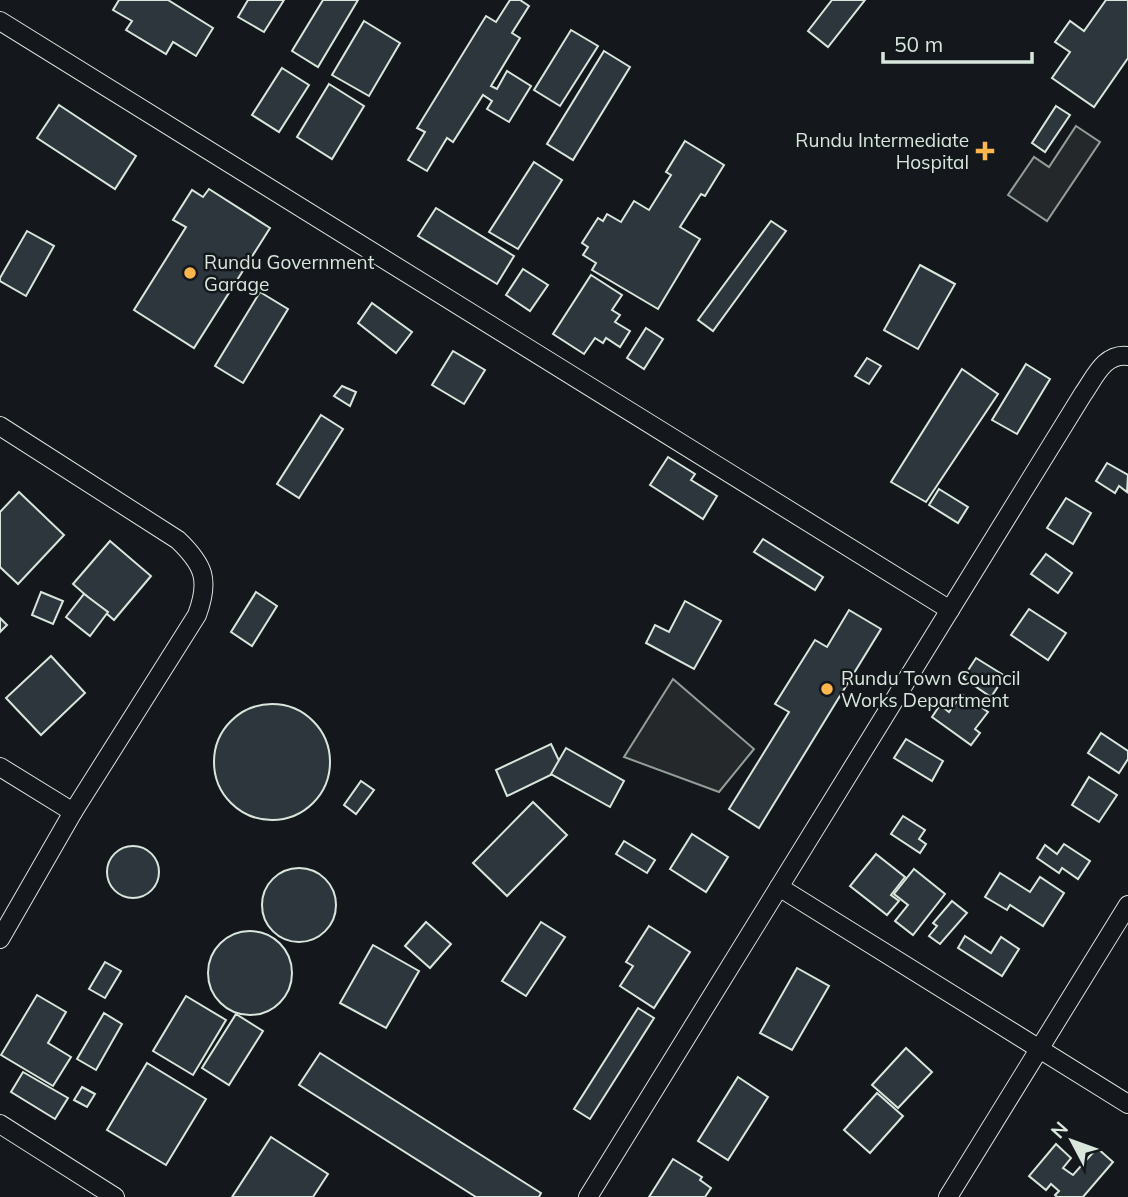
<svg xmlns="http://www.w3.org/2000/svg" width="1128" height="1197" viewBox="0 0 1128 1197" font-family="Mulish,sans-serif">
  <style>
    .parking { fill: #24282b; stroke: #939e99; stroke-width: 2 }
    .building { fill: #2c363c; stroke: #d8e6dc; stroke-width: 2 }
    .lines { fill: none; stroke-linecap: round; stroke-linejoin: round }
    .minor-casing { stroke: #d8e6dc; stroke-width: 20 }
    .minor { stroke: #14181c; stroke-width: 18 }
    .poi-dot { fill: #ffb74d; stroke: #14181c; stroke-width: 2.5 }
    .labels { text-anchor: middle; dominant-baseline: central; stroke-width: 5; stroke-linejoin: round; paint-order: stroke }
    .poi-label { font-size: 19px; fill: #d8e6dc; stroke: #14181c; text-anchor: start }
  </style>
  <rect width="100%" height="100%" fill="#14181c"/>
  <g class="parking">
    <path d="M1076,126L1100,142L1047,221L1008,195L1034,157L1049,167Z"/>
    <path d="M673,679L754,749L719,792L624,757Z"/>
  </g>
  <g class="building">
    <path d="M119,0H168L213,28L196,56L173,42L166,54L126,30L132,21L113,10Z"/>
    <path d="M248,0H284L264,32L238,17Z"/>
    <path d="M323,0H358L318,67L292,51Z"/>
    <path d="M510,0H520L529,6L512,33L520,38L491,86L497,89L507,71L531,86L509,122L487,109L492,101L483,95L453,142L447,138L427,171L408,160L425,132L417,128L486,16L496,22Z"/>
    <path d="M832,0H865L828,47L808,31Z"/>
    <path d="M1106,0H1128V58L1094,107L1052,78L1070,52L1055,42L1070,21L1084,31Z"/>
    <path d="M364,21L400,43L369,96L332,75Z"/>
    <path d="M571,30L598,46L560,106L534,90Z"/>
    <path d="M604,51L630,67L573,160L547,144Z"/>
    <path d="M282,68L309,85L279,132L252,115Z"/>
    <path d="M329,84L364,106L332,159L297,137Z"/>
    <path d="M59,105L136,156L115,189L37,138Z"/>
    <path d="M1056,106L1070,115L1045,152L1032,143Z"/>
    <path d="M685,141L724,165L705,196L701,194L680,227L700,239L658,309L592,270L596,263L583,255L588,247L582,243L598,218L603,221L607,214L621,222L634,201L649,210L671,175L666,172Z"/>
    <path d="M534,162L562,180L518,249L489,232Z"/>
    <path d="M209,189L270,228L194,348L134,310L186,227L173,220L192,190L203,197Z"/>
    <path d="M436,208L514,256L497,284L418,236Z"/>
    <path d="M771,221L786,231L713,331L698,320Z"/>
    <path d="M27,231L54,246L26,296L0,281V278Z"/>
    <path d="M920,265L955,284L918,349L884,330Z"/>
    <path d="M523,269L548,285L530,311L506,295Z"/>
    <path d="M591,275L622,295L612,310L620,315L615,322L630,331L620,347L606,338L603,343L595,338L584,354L553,334Z"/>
    <path d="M260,292L288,309L243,383L215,366Z"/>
    <path d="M372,303L412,332L396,353L358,323Z"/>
    <path d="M646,328L663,339L644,369L627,358Z"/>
    <path d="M453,351L485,370L464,404L432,385Z"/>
    <path d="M867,358L881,366L869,384L855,376Z"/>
    <path d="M1026,364L1050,379L1017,434L992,420Z"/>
    <path d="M962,369L998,394L926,502L891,482Z"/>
    <path d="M342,386L356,392L350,406L334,396Z"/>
    <path d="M321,415L343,429L299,498L277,484Z"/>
    <path d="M668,457L695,474L691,480L717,496L703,519L650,485Z"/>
    <path d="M1107,463L1128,475L1127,492L1119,486L1115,493L1096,481Z"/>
    <path d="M939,489L968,507L958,523L929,505Z"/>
    <path d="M19,492L64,535L18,584L0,567V512Z"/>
    <path d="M1066,498L1091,513L1073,544L1047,528Z"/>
    <path d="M763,539L823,577L815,590L754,552Z"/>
    <path d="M110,541L151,576L114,620L73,584Z"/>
    <path d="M1046,554L1072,573L1058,593L1031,574Z"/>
    <path d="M41,592L63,601L53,624L32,615Z"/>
    <path d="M256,592L277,606L252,646L231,632Z"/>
    <path d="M84,594L108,612L90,636L66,617Z"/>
    <path d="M685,601L721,621L694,669L646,643L655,625L669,632Z"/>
    <path d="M1029,609L1066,633L1048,660L1011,635Z"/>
    <path d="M849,610L881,629L759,828L729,809L789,712L775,704L815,640L827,647Z"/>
    <path d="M0,618L7,625L0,632Z"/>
    <path d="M51,656L85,693L41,735L6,698Z"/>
    <path d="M976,658L1005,676L991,697L963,678Z"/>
    <path d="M962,694L988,712L975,729L980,733L971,745L932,717L940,705L949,712Z"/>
    <circle cx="272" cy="762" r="58"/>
    <path d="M1101,733L1128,751V759L1119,773L1088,753Z"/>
    <path d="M906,739L943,761L932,781L894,758Z"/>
    <path d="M551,744L563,769L507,796L496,770Z"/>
    <path d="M566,748L624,781L610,807L551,774Z"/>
    <path d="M1089,777L1117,795L1099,822L1072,805Z"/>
    <path d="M361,781L374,790L356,814L344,805Z"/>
    <path d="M533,802L567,835L507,896L473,863Z"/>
    <path d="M903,816L925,830L919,839L926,844L920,853L891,834Z"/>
    <path d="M692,834L728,857L706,892L670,869Z"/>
    <path d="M624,841L655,860L647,873L616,854Z"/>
    <path d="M1064,844L1090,861L1078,879L1062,868L1059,873L1037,858L1045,845L1057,854Z"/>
    <circle cx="133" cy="872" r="26"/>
    <path d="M876,854L905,877L891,895L899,901L887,915L850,886Z"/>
    <circle cx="299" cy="905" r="37"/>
    <path d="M914,869L945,894L913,935L895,921L908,905L894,894Z"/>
    <path d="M1000,873L1030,892L1040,877L1064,893L1043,926L1010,905L1007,910L985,897Z"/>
    <path d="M952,901L967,913L940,944L929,936L937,926L933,923Z"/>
    <path d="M426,922L451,944L430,968L405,946Z"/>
    <path d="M541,922L565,937L526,996L502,981Z"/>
    <path d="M649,926L690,952L654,1008L620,986L633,966L626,962Z"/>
    <circle cx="250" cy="973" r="42"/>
    <path d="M965,936L991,953L1001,937L1019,949L1002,976L958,948Z"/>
    <path d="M373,945L419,971L386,1028L340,1003Z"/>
    <path d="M105,962L121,971L105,998L89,989Z"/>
    <path d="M797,968L829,986L792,1050L760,1033Z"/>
    <path d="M37,995L66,1012L48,1043L71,1057L53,1086L1,1055Z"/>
    <path d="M186,996L226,1020L193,1075L153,1051Z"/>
    <path d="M638,1008L654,1018L590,1119L574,1109Z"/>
    <path d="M104,1013L122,1024L96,1070L77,1059Z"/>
    <path d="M236,1014L263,1031L229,1085L202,1068Z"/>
    <path d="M906,1048L932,1072L898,1108L872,1085Z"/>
    <path d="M320,1053L541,1193L539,1197H476L299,1085Z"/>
    <path d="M147,1063L206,1099L166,1165L107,1130Z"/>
    <path d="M23,1072L68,1098L55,1119L11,1092Z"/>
    <path d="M738,1077L768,1097L728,1160L698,1141Z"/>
    <path d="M82,1087L95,1094L87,1107L74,1100Z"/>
    <path d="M877,1093L903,1116L870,1153L844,1130Z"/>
    <path d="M271,1137L328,1174L313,1197H232Z"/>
    <path d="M1056,1144L1071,1158L1063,1168L1073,1175L1097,1148L1113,1162L1083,1197H1057L1055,1195L1059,1191L1051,1184L1046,1190L1029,1176Z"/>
    <path d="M673,1159L702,1177L700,1180L711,1188L705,1197H649Z"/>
  </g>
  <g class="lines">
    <g class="minor-casing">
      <g id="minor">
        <path d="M0,21L950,610"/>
        <path d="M0,426L178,540C204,565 210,580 197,615L73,812L0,939"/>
        <path d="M0,767L73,812"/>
        <path d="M779,887L1128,1104"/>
        <path d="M0,1124L115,1197"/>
        <path d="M588,1197L1083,394C1095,377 1104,353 1128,356"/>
        <path d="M948,1197L1128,905"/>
      </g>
    </g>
    <use href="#minor" class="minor"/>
  </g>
  <g class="poi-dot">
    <path d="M981.5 140.5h7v7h7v7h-7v7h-7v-7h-7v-7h7z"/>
    <circle cx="190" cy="273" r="7"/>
    <circle cx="827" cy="689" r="7"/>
  </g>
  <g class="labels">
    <g class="poi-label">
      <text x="969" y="140" text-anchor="end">Rundu Intermediate<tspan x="969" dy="22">Hospital</tspan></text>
      <text x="204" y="262">Rundu Government<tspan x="204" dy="22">Garage</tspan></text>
      <text x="841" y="678">Rundu Town Council<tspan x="841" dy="22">Works Department</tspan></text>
    </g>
  </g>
  <g transform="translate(1072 1141) rotate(311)" stroke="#14181c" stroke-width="5" paint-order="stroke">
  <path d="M0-5L12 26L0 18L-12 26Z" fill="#d8e6dc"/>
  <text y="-10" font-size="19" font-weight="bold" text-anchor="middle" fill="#d8e6dc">N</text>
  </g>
  <path d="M883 52v10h149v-10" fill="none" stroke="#d8e6dc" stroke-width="3.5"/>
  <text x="894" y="52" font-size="21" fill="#d8e6dc" stroke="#14181c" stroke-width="5" paint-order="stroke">50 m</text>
</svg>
